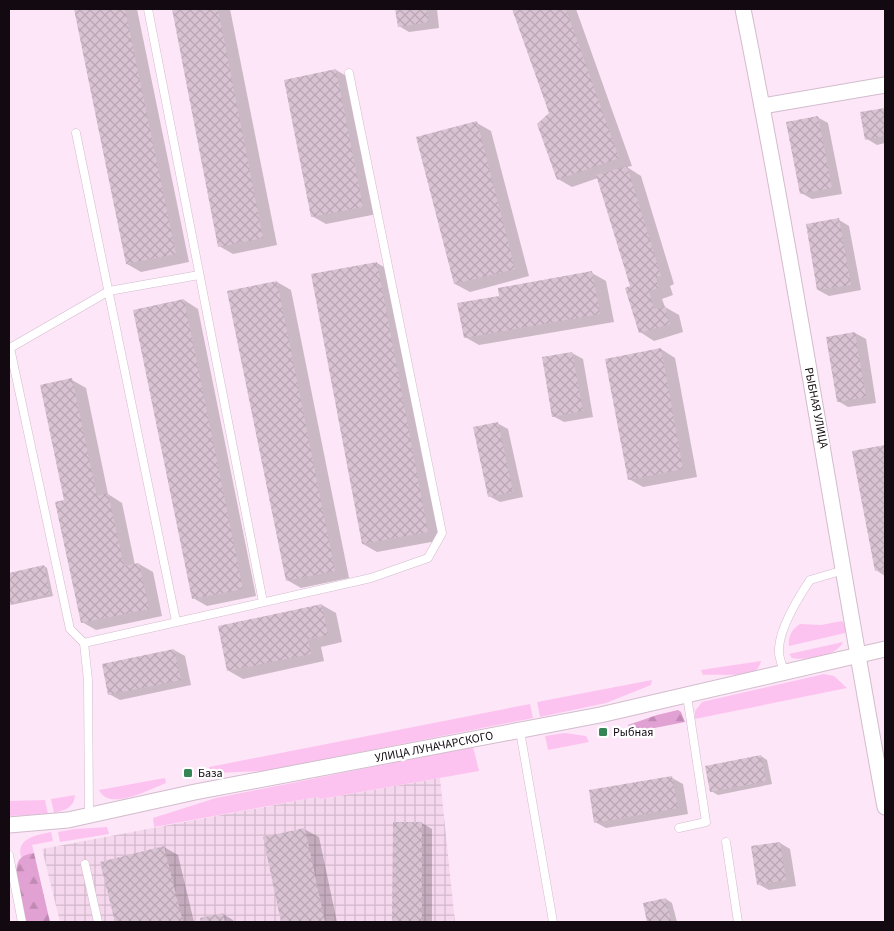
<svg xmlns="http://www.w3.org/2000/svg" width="894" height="931" viewBox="0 0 894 931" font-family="'Source Sans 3',sans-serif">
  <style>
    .industrial { fill: url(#industrial-grid) }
    .grass { fill: #fdc3f0 }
    .forest { fill: url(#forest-firs) }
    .shadow { fill: #0003 }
    .building { fill: url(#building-cross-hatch) }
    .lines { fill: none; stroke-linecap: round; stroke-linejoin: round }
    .service-casing { stroke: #d2bccd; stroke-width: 9 }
    .minor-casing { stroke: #d2bccd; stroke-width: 17 }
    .service { stroke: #fff; stroke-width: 8 }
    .minor { stroke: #fff; stroke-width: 15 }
    .poi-dot { fill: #358555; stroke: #fff; stroke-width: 2 }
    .labels { text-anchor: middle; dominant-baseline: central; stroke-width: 4.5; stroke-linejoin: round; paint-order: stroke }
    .street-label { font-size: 12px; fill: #120a10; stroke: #fff }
    .poi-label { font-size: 12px; fill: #120a10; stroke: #fff; text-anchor: start }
  </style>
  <defs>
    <pattern id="industrial-grid" width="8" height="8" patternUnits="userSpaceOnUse" patternTransform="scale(1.25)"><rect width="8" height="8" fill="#f6d8ee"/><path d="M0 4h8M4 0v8" fill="none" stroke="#d2b8cb"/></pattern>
    <pattern id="forest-firs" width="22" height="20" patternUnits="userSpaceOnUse" patternTransform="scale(1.25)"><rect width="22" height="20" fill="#e1a1d3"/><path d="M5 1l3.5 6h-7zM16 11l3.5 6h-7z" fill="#c089b4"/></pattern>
    <pattern id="building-cross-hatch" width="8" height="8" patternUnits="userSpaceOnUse" patternTransform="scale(1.25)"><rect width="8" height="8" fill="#d9c3d3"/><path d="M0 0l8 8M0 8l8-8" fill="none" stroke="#b9a6b4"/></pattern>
  </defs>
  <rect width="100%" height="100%" fill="#fde6f7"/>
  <path class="industrial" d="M440,778L455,922H60L42,849L317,797L322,799Z"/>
  <g class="grass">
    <path d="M842,621L846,625L845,633L789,646C788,636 792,629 800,624L821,625Z"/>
    <path d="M843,642C837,656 806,661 792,658L789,654Z"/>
    <path d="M761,661C760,665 758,669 755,671C744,677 716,674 703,675L701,670Z"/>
    <path d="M824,674L834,676L847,688L695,719V711L702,702Z"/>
    <path d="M652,680L651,685L606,703L540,717L537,702Z"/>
    <path d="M530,704L533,718L265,771L212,773L209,767Z"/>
    <path d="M565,733L586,736L589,742L548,750L545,736Z"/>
    <path d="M473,747L479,771L321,799L317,797L154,827L153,818L216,798Z"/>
    <path d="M165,778L166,783C150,789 109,812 99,790Z"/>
    <path d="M75,795C74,808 65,810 54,813L51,799Z"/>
    <path d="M45,800L48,814L9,816V801Z"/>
    <path d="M107,827L109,834L60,842L58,832L75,829Z"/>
    <path d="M51,832L53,841L32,845L34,853L21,857C16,838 37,835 51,832Z"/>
  </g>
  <g class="forest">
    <path d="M678,710L681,712L685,722L629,733L628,725L657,715Z"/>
    <path d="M34,853L50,922H26C23,908 10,871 20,859C23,855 29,854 34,853Z"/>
  </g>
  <g class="shadow">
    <path d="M75,9H137L189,262L141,272L127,264Z"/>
    <path d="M173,9H230L277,245L233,254L219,246Z"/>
    <path d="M396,9H437L439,28L409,32L399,26Z"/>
    <path d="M513,9H576L632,166L627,167L641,176L674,284L670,286L673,295L662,299L665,307L679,315L683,332L654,341L640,332L632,287L598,178L572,187L558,179L550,113Z"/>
    <path d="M336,70L350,78L377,214L326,224L312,216Z"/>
    <path d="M885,109V143L877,145L867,139L862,113Z"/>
    <path d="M817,117L828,123L842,194L812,199L801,193Z"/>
    <path d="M477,123L491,131L529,276L470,292L455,284Z"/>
    <path d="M839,220L849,226L861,290L829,296L818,290Z"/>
    <path d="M377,263L391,271L442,540L377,552L363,544Z"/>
    <path d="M592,273L606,281L614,322L479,345L465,337L500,297Z"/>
    <path d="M277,282L291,290L349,578L301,588L287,580Z"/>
    <path d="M184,300L198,309L256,596L207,606L193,598Z"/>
    <path d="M855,333L866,339L876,403L848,407L838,401Z"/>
    <path d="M661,349L675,358L697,477L643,487L629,479Z"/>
    <path d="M572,353L583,359L593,417L564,422L553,416Z"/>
    <path d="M72,380L86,388L108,494L122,503L135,565L139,564L153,572L162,616L96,630L82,622Z"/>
    <path d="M497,423L508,429L523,497L500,502L489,496Z"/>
    <path d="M885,446V576L876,570L853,452Z"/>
    <path d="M44,566L47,568L53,596L11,605L9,603V574Z"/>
    <path d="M322,605L336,613L342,642L321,647L324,661L243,679L229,671Z"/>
    <path d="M174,650L185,656L191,685L120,700L109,694L103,665Z"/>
    <path d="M761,756L767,760L772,784L718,795L711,791Z"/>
    <path d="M672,778L683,784L688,814L606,828L595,822Z"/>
    <path d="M394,823H422L432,829V922H393Z"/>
    <path d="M304,829L319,837L337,922H283L264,838Z"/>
    <path d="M780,843L790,849L796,886L769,890L758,884Z"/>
    <path d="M164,847L178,855L194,922H116L101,863Z"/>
    <path d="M666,899L672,903L677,922H648L644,904Z"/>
    <path d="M223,914L233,920L234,922H202L201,919Z"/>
  </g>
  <g class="building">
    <path d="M74,9H125L176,254L126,264Z"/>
    <path d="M172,9H218L263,238L218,247Z"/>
    <path d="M395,9H427L429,22L398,27Z"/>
    <path d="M512,9H566L619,158L557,180L537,124L549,113Z"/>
    <path d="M336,69L363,207L311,217L284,80Z"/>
    <path d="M885,108V136L865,140L860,112Z"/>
    <path d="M818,116L832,188L800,194L786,122Z"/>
    <path d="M477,121L515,269L454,284L416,137Z"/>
    <path d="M627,166L661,276L656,278L659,288L649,291L654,309L665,306L670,324L639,333L625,288L630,286L596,175Z"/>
    <path d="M839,218L851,285L817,290L806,224Z"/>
    <path d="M377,262L428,532L362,544L311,274Z"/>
    <path d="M592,271L600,314L464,338L457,303L499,296L498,288Z"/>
    <path d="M277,281L335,571L286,581L227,291Z"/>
    <path d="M184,299L243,589L192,599L133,310Z"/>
    <path d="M855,332L866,397L837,402L826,337Z"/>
    <path d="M661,348L683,469L628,480L605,359Z"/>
    <path d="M572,352L583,411L552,417L542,357Z"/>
    <path d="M72,378L97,496L108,493L124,566L139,563L149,609L81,623L55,502L64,500L40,385Z"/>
    <path d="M498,422L513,492L488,497L473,427Z"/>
    <path d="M885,445V569L875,571L852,451Z"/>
    <path d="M44,565L50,594L9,604V573Z"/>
    <path d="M322,604L328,635L308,639L311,654L227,671L218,626Z"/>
    <path d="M174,649L181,680L108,695L102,664Z"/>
    <path d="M761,755L766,781L710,792L705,766Z"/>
    <path d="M672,776L678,808L594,823L589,790Z"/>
    <path d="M393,822H422V922H392Z"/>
    <path d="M305,828L325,922H281L263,837Z"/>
    <path d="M780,842L786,880L757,885L751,846Z"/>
    <path d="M164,846L183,922H115L100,862Z"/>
    <path d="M666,898L671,922H647L643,903Z"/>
    <path d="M223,913L225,922H201L200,918Z"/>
  </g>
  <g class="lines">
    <g class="service-casing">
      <g id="service">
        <path d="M148,9L263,602"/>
        <path d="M76,133L176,621"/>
        <path d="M84,643L70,629L10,348L109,291L199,275"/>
        <path d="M784,673C783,667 780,660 779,654C777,632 798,598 810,580L844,570"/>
        <path d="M520,731L553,922"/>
        <path d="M89,815L88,680L84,643L371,578L428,558L442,533L349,73"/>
        <path d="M679,828L706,822L687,696"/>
        <path d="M726,842L738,922"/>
        <path d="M9,855L22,922"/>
        <path d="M85,864L98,922"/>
      </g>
    </g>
    <g class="minor-casing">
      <g id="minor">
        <path d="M743,9C796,274 836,541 885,807"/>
        <path d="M762,106L885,85"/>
        <path d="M9,825L68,820L195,792L600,715L885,649"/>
      </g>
    </g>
    <use href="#service" class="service"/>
    <use href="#minor" class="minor"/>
  </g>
  <g class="poi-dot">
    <rect x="598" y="727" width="10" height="10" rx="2.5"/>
    <rect x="183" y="768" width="10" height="10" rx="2.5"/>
  </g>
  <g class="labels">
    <g class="street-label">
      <text transform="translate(816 408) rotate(79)">РЫБНАЯ УЛИЦА</text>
      <text transform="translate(434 747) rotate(-11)">УЛИЦА ЛУНАЧАРСКОГО</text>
    </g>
    <g class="poi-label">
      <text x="613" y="732">Рыбная</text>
      <text x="198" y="773">База</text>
    </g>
  </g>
  <rect width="894" height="931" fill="none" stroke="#120a10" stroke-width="20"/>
</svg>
